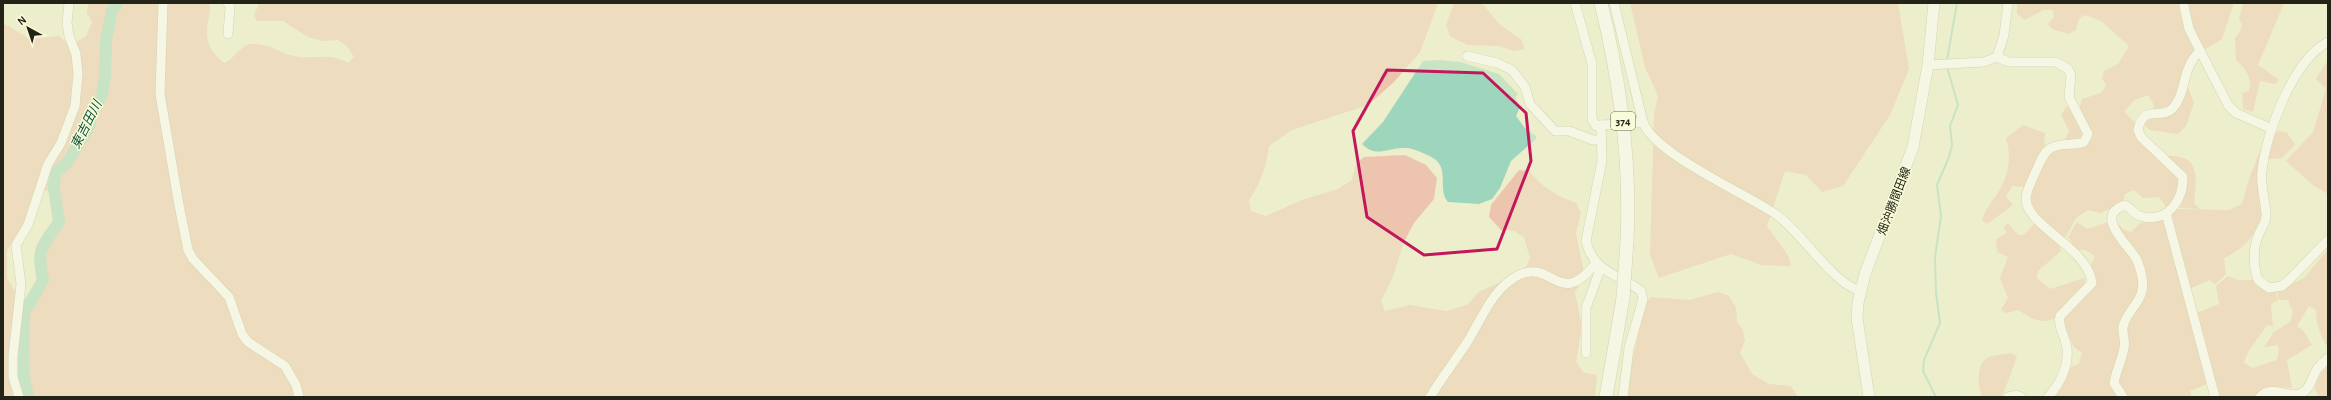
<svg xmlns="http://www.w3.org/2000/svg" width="2331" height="400" viewBox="0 0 2331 400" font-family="'Alegreya Sans','Noto Sans JP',sans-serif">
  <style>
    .green { fill: #edc5ae; fill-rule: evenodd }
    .water { fill: #9ed6bd }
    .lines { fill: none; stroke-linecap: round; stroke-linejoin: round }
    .stream { stroke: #9ed6bd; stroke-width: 2 }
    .river { stroke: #9ed6bd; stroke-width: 12 }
    .minor-casing { stroke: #b5b696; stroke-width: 10 }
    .major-casing { stroke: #b5b696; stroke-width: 12 }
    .highway-casing { stroke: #b5b696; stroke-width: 14 }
    .minor { stroke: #fff; stroke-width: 9 }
    .major { stroke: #fff; stroke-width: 11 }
    .highway { stroke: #fff; stroke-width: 13 }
    .highway-bridge-casing { stroke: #b5b696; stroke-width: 14; stroke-linecap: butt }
    .highway-bridge { stroke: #fff; stroke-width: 13 }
    .marked { fill: none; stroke: #c2185b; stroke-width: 3; stroke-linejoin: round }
    .labels { text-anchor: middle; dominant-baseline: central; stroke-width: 3; stroke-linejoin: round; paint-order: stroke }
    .shield { fill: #fafbd9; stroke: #646451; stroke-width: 1 }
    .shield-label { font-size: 11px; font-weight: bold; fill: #232417 }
    .street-label { font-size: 12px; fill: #232417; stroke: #fafbd9 }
    .water-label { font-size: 13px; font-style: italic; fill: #0c553e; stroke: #fafbd9 }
  </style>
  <rect width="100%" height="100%" fill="#edeecc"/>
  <g class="green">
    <path d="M88,3H112L116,6L120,3H209C211,9 209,15 208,22C204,39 210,53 224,63C236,58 240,44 253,44C268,43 280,53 294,56C313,60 330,52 348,63L354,57L347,46L338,40L323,41L308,37L283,21H257L254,16L259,3H1438L1420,52L1394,82L1368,105L1292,130L1269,146C1266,168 1261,182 1249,200L1251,211L1266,216L1302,200L1338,189L1352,180L1356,163L1364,157L1405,155L1426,165L1437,178L1434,199L1414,223L1404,242L1392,279L1381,301L1385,311L1410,305L1446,311L1467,305L1479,292L1509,278L1526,267L1530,258L1524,237L1514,231L1501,230L1489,217L1491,205L1519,170L1529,171C1544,188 1556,196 1576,203L1581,213L1576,233L1583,268L1581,282L1575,292L1582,327L1576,362L1584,373L1597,375L1595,397H3V23L30,39L59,36L70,46L86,36L92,22L87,13ZM51,190L60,207L62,225L51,239L44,256L47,279L31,306L22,303L7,278V251L32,209L39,192Z"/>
    <path d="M1454,3H1482L1499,24L1522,40L1524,49L1514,51L1499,46L1467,45L1450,36L1446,25Z"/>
    <path d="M1630,3H1898L1909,69L1890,115L1843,186L1822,192L1806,175L1785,171L1767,226L1789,257L1791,266L1761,265L1731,254L1659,278L1650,255L1654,115L1658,96L1645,67Z"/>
    <path d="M2017,3H2234L2222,39L2189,59L2183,75L2194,103L2186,126L2178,134L2150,130L2145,126V118L2153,114L2154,105L2148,95L2135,100L2124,111L2136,124L2135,138L2159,158C2169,155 2173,155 2183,158C2201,164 2195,188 2194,203L2200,209L2166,207L2159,197L2143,198L2134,190L2125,194L2123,204L2100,213L2088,210L2076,218L2066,236L2058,241L2061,251L2038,271L2037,278L2050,289L2084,278L2087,287C2064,310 2052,336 2019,310L2006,313L2001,310L2008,298L2000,278L2008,257L1997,252L1996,240L2006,233L2004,227L2008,223L2018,235H2024L2040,217L2034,210L2026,187L2012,186L2006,197L2013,205L1987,224L1982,220C1986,207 1995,199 2001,187C2010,171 2011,155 2006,138L2023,125L2045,133L2044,143L2052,150L2061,147L2069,131L2061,115L2066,107L2073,109L2080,107L2082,99L2101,93L2106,85L2102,78L2104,71L2118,64L2129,46L2101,21L2085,15L2079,18L2076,30L2069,34L2052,29L2048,24L2054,17L2053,10H2043L2025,20L2017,14Z"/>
    <path d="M2243,3H2284L2258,65L2278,79L2276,84L2260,81L2253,112L2243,109L2242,93L2249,91C2253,78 2245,68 2236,60L2235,38L2240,32L2242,24L2239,19Z"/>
    <path d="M2328,60V194L2314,186L2286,161L2313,132L2326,89L2316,79Z"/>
    <path d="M2279,131L2287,133L2295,145L2282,158L2269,159L2261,163C2260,170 2258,178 2258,185C2258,194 2263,203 2262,212C2259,234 2242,250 2224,258L2226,274L2215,284L2210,280L2182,292L2192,316L2207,384L2190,391L2192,397H2054L2071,367L2079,364L2082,353L2074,347L2062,322L2066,313L2094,288L2095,280L2090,267L2095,256L2085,250H2077L2068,237L2077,222L2087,229L2115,220L2124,230L2131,232L2140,223C2156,222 2166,219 2178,209L2229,210L2242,204L2249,179L2265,138Z"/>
    <path d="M2328,249V348C2320,335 2316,325 2316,310L2309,306L2297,326L2303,330L2312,345L2287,360L2292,388C2276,386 2268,387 2256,397H2218L2197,313L2219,304L2216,286L2228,276L2237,280H2254L2276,291L2278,300L2271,304L2273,326L2267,325C2258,340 2248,347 2244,363L2253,368L2277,360L2279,349L2277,345L2264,347L2274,332L2290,322L2293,312L2288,300H2279L2277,291L2304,278Z"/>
    <path d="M1718,292L1729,296L1736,308L1737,322L1743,330L1745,341L1740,353L1752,374L1769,384L1791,386L1798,397H1627L1632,361L1646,302L1651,297L1689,300Z"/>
    <path d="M2011,353L2017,357L2002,397H1982C1978,386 1975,363 1989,357C1996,354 2005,355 2011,353Z"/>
    <path d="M2328,366V397H2319L2314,388L2321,372Z"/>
  </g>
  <path class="water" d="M1439,60L1460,62L1499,74L1518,94L1515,97L1520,107L1516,116L1525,128L1536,136V139L1511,161L1500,188L1492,199L1479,204L1448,202C1438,191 1448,172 1437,161C1432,156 1413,148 1406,148C1387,147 1377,159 1362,144L1383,122L1423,61Z"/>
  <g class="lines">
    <g class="stream">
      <path d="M1947,60L1957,3"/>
      <path d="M1936,397L1923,371L1924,360L1940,323L1936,293L1935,257L1941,216L1937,185L1949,157L1952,145L1950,126L1958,105L1947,67"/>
    </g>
    <path class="river" d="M28,397L23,372L24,313L43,280C36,248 42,247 59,222L54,188L55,173L67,163L89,126L91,113L102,95L105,76L106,40L112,11L117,3"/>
    <g class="minor-casing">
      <g id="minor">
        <path d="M163,3L160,94L179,205L188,250L193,259L229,297L242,334L248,342L285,366L296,385L299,397"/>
        <path d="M228,3L230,7L228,34"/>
        <path d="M1575,3L1592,64V119L1596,126L1601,125L1602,161L1586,241C1593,272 1618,274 1641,291L1643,299L1629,348L1623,397"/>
        <path d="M1614,3L1643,122C1654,154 1747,194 1777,215C1801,232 1835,286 1860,290"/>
        <path d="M2184,6L2189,29L2228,105L2236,113L2272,129"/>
        <path d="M2328,42C2293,60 2266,133 2262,171C2260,186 2266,201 2266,216C2266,224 2260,229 2258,236C2253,249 2253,267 2258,280L2269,288L2282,286L2289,280L2328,240"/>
        <path d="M1467,56L1497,63L1512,70L1525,87L1530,104L1555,131H1569L1593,140H1602"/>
        <path d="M1997,57L2009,62H2056L2068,69L2071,75L2069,97L2088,134L2084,142C2074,146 2061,142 2051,148C2043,152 2039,165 2035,173C2032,181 2026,190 2026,199C2027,227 2088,247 2092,283L2060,316C2058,326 2063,333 2066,343C2071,362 2061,383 2048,397"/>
        <path d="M1928,65L1984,62L1997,57L2004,35L2008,3"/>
        <path d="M1631,123L1643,122"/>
        <path d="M1601,125L1618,124"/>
        <path d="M2166,213L2215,397"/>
        <path d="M1586,353V308L1601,267"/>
        <path d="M19,397L13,377V356L21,284L16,245L28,225L48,164L61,143L75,106L78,74L76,54L69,36L67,23L69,3"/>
        <path d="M1430,397C1441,379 1454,362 1466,344C1481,321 1492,288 1519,275C1553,259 1559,310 1596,263"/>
        <path d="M2008,397L2016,395L2021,397"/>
        <path d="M2123,397L2114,383C2116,371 2122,360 2124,348C2126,341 2122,334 2123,327C2127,308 2147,301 2142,277C2141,271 2139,265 2137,260C2128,244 2093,216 2125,205C2131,208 2134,214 2140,216C2167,224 2183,201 2183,177L2141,137L2138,130C2143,103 2161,121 2173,108C2187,93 2181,68 2200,51"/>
        <path d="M2260,397C2273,383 2288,400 2302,393C2311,388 2312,377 2317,369C2320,365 2324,362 2328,358"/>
      </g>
    </g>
    <g class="major-casing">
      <path id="major" d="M1869,397L1857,318L1858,303L1865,274L1913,147L1928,65L1934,3"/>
    </g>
    <g class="highway-casing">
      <g id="highway">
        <path d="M1601,3C1620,81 1631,160 1627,241"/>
        <path d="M1606,397L1623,298"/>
      </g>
    </g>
    <use href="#minor" class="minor"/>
    <use href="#major" class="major"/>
    <use href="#highway" class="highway"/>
    <g class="highway-bridge-casing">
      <path id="highway-bridge" d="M1623,298L1627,241"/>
    </g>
    <use href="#highway-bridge" class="highway-bridge"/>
  </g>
  <path d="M0 0H2331V400H0ZM1387,70L1483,73L1526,113L1531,161L1497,249L1424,255L1367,217L1353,131Z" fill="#edeecc" fill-opacity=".55" fill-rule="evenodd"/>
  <path class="marked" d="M1387,70L1483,73L1526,113L1531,161L1497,249L1424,255L1367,217L1353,131Z"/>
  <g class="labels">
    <rect class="shield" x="1611" y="112" width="24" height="18" rx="3"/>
    <g class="shield-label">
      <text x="1623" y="121">374</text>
    </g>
    <g class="street-label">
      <text transform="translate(1894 201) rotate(-69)">畑沖勝間田線</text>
    </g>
    <g class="water-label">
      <text transform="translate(87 125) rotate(-63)">東吉田川</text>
    </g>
  </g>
  <rect width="2331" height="400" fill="none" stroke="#232417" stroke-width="8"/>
  <g transform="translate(28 28) rotate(320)" stroke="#fafbd9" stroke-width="3" paint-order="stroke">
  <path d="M0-3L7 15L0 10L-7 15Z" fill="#232417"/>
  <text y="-6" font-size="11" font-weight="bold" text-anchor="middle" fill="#232417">N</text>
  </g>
</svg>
